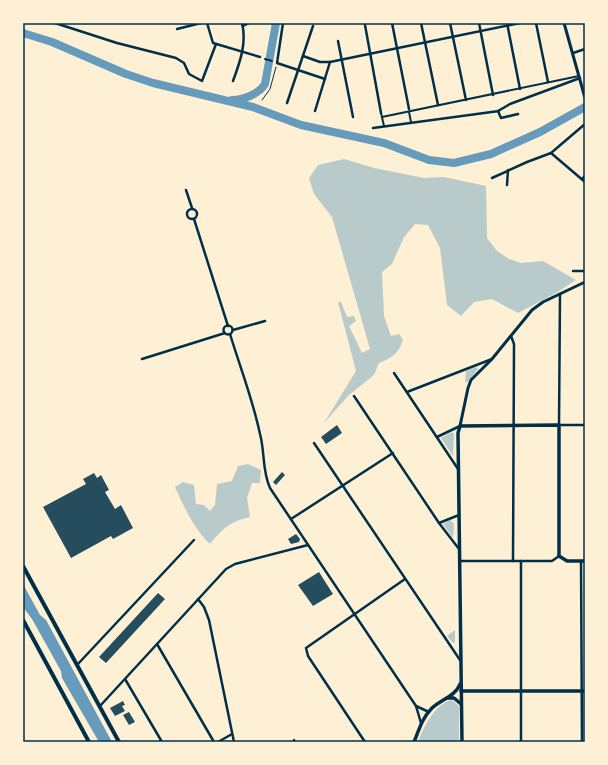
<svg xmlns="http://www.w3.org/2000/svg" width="608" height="765" viewBox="0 0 608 765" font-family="'Asap Condensed',sans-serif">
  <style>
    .green { fill: #b9caca }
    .water { fill: #669bbc }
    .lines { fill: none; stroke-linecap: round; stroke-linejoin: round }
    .river { stroke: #669bbc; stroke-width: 8 }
    .building { fill: #264d5e }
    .path { stroke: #003049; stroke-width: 1 }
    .pedestrian { stroke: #003049; stroke-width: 2 }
    .minor { stroke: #003049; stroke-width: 2.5 }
    .tertiary { stroke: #003049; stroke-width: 3 }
    .secondary { stroke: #003049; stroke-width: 3.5 }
    .trunk { stroke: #003049; stroke-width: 4 }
    .neatline { fill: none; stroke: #003049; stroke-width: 1.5 }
  </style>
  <rect width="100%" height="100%" fill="#fdf0d5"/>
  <g class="green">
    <path d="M344,159L374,168L424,178L444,177L486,186L487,238L497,251L509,259L521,263L543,261L576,280L556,293L518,313L492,299L474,302L461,316L447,305L440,248L428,225L415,224L404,237L392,264L382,272L384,316L391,336L399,334L403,340C399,353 392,358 379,363L374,375L349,395L324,423L356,371L338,302H341L347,317L354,316L356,321L349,326L362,353L370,349L332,217L314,194L309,178L318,165Z"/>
    <path d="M476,367L478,369L468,382H465L466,371Z"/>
    <path d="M452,432L454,434L453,456L441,438Z"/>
    <path d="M248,464L261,470L260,483H252L247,498L250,517C231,521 222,529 210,544C194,529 184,507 175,487L183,482L194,485L196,504L204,505L210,511L215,505L217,484L232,481L238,466Z"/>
    <path d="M450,520L454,524L453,538L443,524Z"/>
    <path d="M455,630V642L453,643L447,636Z"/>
    <path d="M452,700L459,706V742H418C423,728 436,702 452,700Z"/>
  </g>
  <path class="water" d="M23,584L40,615L46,620L112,742H99L62,678L61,671L32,619L23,607Z"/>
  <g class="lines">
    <g class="river">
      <path d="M23,33L52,42L126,74L153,83L253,107L301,125L384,143L429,160L454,163L491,154L540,132L585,107"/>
      <path d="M232,100C243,100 259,94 265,84L276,23"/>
    </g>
  </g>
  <g class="building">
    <path d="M337,425L342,433L326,444L321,437Z"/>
    <path d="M282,472L285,475L276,485L273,482Z"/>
    <path d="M94,473L97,478L101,475L109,490L105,492L115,509L121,505L133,528L113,539L111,536L71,558L43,507L86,484L83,479Z"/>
    <path d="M296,534L300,539L299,542L291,544L288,539Z"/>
    <path d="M319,572L333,594L313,606L298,585Z"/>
    <path d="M158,593L165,599L106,663L99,657Z"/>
    <path d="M123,701L125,705L122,706L125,711L115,716L110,708Z"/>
    <path d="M129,712L135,722L129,725L123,715Z"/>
  </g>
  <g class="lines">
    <path class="path" d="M262,100L270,89L276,67"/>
    <g class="pedestrian">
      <path d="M265,59L272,61"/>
      <path d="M409,112L411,122"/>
      <path d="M381,113L384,126"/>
      <path d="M382,117L579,76"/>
    </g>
    <g class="minor">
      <path d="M55,23L117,43L176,58L184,63L189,74L202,81L216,44"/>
      <path d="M207,23L213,43L260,57"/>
      <path d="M283,23L277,63L325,79"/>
      <path d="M392,23L409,109"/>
      <path d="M421,23L438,105"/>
      <path d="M450,23L466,100"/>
      <path d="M479,23L493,95"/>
      <path d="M507,23L520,89"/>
      <path d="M536,23L548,82"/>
      <path d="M365,25L381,113"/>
      <path d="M243,26L249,23"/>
      <path d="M177,29L201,23"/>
      <path d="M338,41L353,117"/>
      <path d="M573,53L585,49"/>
      <path d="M303,56L320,62H330L520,23"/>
      <path d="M233,81C240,62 247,43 242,23"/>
      <path d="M287,103L313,26"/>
      <path d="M315,111L330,62"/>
      <path d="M518,114L501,118L498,111L510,104L580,78"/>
      <path d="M373,128L499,111"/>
      <path d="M551,153L585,182"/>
      <path d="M492,178L527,162L551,153L585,124"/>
      <path d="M582,179L585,176"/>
      <path d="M507,185L508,170"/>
      <path d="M186,190L192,208"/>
      <circle cx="192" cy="214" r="5"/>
      <path d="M194,219L228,326"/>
      <path d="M573,271H585"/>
      <path d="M560,294L559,425H585"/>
      <circle cx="228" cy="330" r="4.5"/>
      <path d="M233,330L265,321"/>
      <path d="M230,334C240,367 253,400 260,434C265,452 262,471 270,488L416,706L421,723"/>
      <path d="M511,336L514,344L513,561"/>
      <path d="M142,359L225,333"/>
      <path d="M394,373L458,469"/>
      <path d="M407,392L492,359"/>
      <path d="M354,396L439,523L459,549"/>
      <path d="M437,437L460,426"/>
      <path d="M314,443L460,660"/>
      <path d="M291,519L393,453"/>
      <path d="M439,523L459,515"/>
      <path d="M460,561H552L559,556"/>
      <path d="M521,561V742"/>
      <path d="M581,561L582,742"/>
      <path d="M198,599L204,607L209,620L234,742"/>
      <path d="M157,644L214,742"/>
      <path d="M77,665L194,540"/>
      <path d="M125,679L162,742"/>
      <path d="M100,706L226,569L235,564L308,545"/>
      <path d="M416,706L429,712"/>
      <path d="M294,740L295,742"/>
      <path d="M218,742L232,734"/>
      <path d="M365,742L308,656L306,648L405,579"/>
    </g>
    <g class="tertiary">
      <path d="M564,23L585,98"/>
      <path d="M460,426L468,388L471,380L492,359L532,310L543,302L585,282"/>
    </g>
    <g class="secondary">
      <path d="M461,691H585"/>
      <path d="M447,698H454L461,704"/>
      <path d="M414,742C419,730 422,718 432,708C440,700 456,696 460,684"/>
      <path d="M462,742L458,433L460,426L559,425V556L567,561H585"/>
    </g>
    <g class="trunk">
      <path d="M23,566L119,742"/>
      <path d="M23,620L89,742"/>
    </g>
  </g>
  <rect width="608" height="765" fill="none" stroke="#fdf0d5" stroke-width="48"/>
  <rect x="24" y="24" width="560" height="717" class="neatline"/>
</svg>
